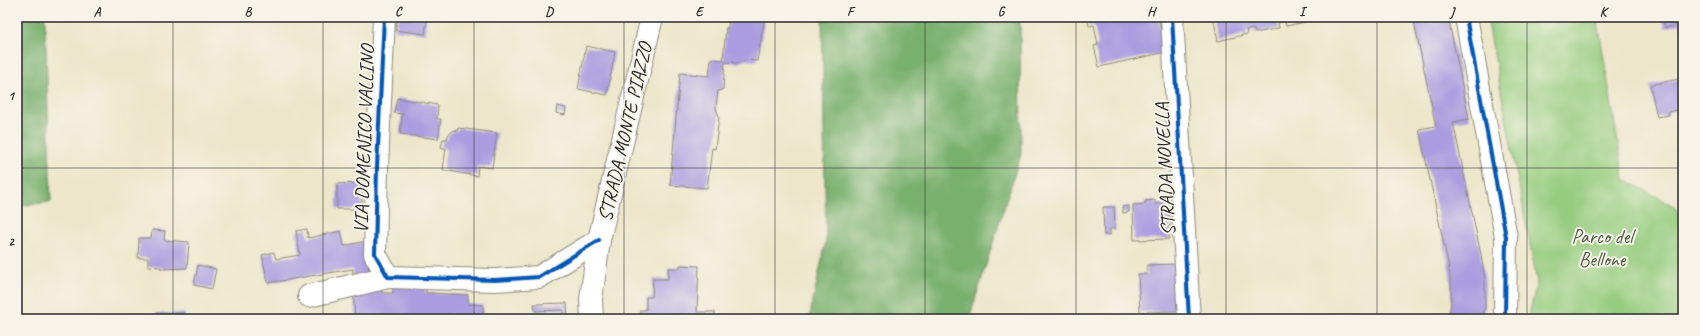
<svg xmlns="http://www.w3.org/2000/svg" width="1700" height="336" viewBox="0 0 1700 336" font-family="Caveat,sans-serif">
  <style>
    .green { fill: #95cc7e; stroke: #607c54 }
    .forest { fill: #78b06d; stroke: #526e4c }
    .building { fill: #ab9de0 }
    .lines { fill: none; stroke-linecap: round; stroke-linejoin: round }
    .minor-casing { stroke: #8c887a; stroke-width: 24 }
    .minor { stroke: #fff; stroke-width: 22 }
    .cycleway-casing { stroke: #f7f3e8; stroke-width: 6 }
    .cycleway { stroke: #0057b8; stroke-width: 4 }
    .grid { fill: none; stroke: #2b2b2b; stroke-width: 1; stroke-opacity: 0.55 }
    .labels { text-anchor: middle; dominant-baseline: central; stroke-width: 4; stroke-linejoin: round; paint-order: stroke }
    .street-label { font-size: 20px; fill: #2b2b2b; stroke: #f7f3e8 }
    .park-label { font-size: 20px; fill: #4b5b44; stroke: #f7f3e8 }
    .neatline { fill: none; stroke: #2b2b2b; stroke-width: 1.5 }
    .grid-label { font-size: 13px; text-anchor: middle; font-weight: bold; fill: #2b2b2b }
  </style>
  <rect width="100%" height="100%" fill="#f7f3e8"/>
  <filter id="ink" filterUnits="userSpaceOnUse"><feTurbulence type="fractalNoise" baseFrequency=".025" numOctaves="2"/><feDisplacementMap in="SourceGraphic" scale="8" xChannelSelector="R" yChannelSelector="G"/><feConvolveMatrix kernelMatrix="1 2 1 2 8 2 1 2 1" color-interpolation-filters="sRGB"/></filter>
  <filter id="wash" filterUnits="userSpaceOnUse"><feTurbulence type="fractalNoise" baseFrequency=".012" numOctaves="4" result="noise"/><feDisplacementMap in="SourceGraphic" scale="16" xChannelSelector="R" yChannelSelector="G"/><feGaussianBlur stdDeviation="0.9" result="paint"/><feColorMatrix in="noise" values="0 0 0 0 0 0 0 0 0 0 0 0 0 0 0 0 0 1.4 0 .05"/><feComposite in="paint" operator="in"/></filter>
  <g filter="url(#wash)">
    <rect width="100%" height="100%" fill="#ede6ca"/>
    <path class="green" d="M1487,17H1597L1624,179L1674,206L1683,222V319H1528L1537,282Z"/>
    <g class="forest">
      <path d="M17,17H45L51,202L17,206Z"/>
      <path d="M822,17H1020L1021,154L969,319H809L826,240Z"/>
    </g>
    <g id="blocks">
      <g class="building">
        <path d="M398,17H427L425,34L395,30Z"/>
        <path d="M729,17H765L757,61L745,60L738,63L725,62L723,89L718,91L716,108L719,117L715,149L712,148L707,188L670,185L680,73L709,76L711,59L723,60L726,28H728Z"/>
        <path d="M1087,17H1122V19L1158,17L1166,52L1099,67L1094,46L1098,45L1094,25L1089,26Z"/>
        <path d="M1213,17H1310V21L1286,26L1285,21L1278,23L1279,28L1255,33L1254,29L1246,30L1247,34L1218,41Z"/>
        <path d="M1413,17H1448L1469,119L1453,122L1481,255L1485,281V306L1483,319H1448L1451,304V284L1448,263L1419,129L1436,126Z"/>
        <path d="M1662,17H1683V33L1680,24L1665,28Z"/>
        <path d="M586,46L615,52L607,95L578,89Z"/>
        <path d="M1683,78V109L1668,112L1669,115L1657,117L1650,85Z"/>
        <path d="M397,98L438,105L437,119H441L438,139L400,134L402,114L394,113Z"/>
        <path d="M557,106L566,108L565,115L556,113Z"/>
        <path d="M458,128L497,133L492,168L478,166L477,176L443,170L446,148H441L443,139H447L448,135L454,130L457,131Z"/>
        <path d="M362,183V209H337V184Z"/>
        <path d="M1155,200V204L1168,203L1169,216H1175V225L1169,226V239L1134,240L1133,205L1145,204V201Z"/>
        <path d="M1129,206V212L1123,213L1122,207Z"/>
        <path d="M1103,207H1114L1115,229H1110V235H1104Z"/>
        <path d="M307,229L308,238L341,231L344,246L366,241L369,265L368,275L353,278V269L268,283L262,255L274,252L276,259L300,255L296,231Z"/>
        <path d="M152,230L165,231L164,240L189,242L187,268L161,269V267L148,266V258H138L139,238H151Z"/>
        <path d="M1177,264L1178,311L1140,312L1138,274H1147V265Z"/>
        <path d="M198,265L216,269L212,289L194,285Z"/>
        <path d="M680,265L699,266L697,312H715V319H640V310H646V297H652L653,279H668V268H680Z"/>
        <path d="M393,284H426V293L468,295V304L483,305V319H355L353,289L381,285L382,293H393Z"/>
        <path d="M567,303L568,319H564L563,310L535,311L534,304Z"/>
        <path d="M156,313H185L184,319H155Z"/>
      </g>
    </g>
  </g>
  <g filter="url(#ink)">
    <use href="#blocks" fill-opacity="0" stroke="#8c887a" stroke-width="1"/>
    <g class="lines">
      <g class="minor-casing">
        <g id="minor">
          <path d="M384,17L377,167L375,254L388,277L495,280L539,277L599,240"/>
          <path d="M1172,17L1189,319"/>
          <path d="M1466,17L1506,237L1505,319"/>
          <path d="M309,296L388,277"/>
          <path d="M592,319L591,299L599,240L652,17"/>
        </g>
      </g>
      <use href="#minor" class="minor"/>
      <g class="cycleway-casing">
        <g id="cycleway">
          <path d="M384,17L377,167L375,254L388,277L495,280L539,277L599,240"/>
          <path d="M1172,17L1189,319"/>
          <path d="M1466,17L1506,237L1505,319"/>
        </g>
      </g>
      <use href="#cycleway" class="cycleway"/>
    </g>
  </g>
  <path class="grid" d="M173,17V319M323,17V319M474,17V319M624,17V319M775,17V319M925,17V319M1076,17V319M1226,17V319M1377,17V319M1527,17V319M17,168H1683"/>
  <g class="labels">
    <g class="street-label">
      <text transform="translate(625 132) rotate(-77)">STRADA MONTE PIAZZO</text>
      <text transform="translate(364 139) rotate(-88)">VIA DOMENICO VALLINO</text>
      <text transform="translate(1165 169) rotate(-93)">STRADA NOVELLA</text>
    </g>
    <g class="park-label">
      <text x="1602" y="236">Parco del<tspan x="1602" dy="23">Bellone</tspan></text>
    </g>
  </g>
  <rect width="1700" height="336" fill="none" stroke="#f7f3e8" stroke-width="44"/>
  <rect x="22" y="22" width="1656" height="292" class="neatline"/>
  <g class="grid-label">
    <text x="97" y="16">A</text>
    <text x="248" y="16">B</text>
    <text x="398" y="16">C</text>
    <text x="549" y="16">D</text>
    <text x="699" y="16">E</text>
    <text x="850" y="16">F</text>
    <text x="1001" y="16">G</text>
    <text x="1151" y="16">H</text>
    <text x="1302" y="16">I</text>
    <text x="1452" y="16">J</text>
    <text x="1603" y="16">K</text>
    <text x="11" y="100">1</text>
    <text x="11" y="246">2</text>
  </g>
</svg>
